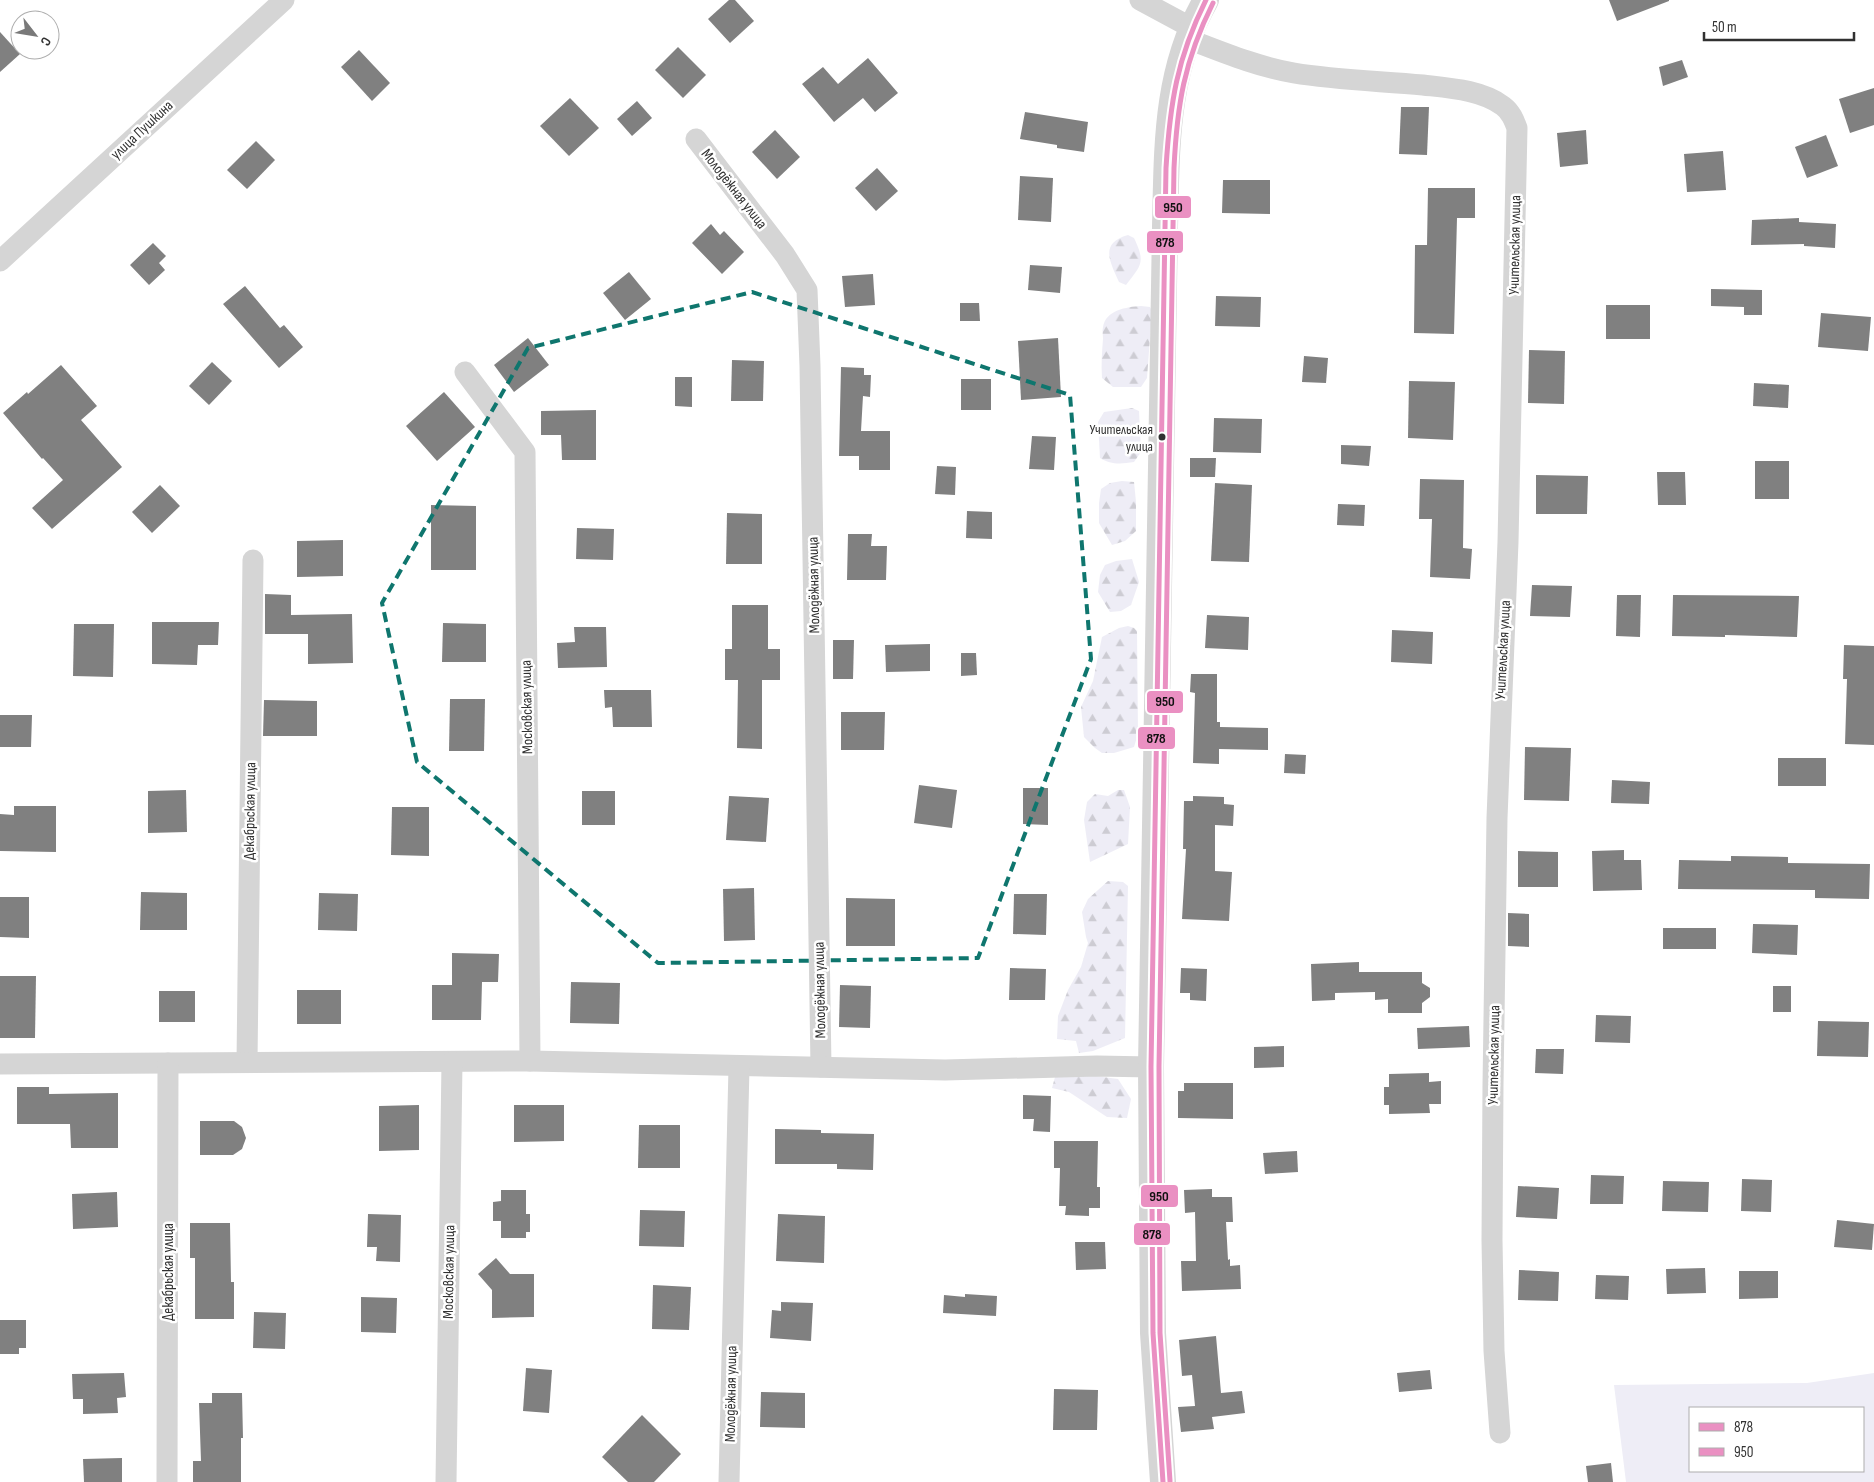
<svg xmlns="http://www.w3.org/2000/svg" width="1874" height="1482" viewBox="0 0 1874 1482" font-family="'Sofia Sans Condensed',sans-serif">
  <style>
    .grass { fill: #eeedf6; fill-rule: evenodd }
    .forest { fill: url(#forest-firs) }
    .building { fill: #808080 }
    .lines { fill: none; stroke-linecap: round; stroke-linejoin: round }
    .minor { stroke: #d5d5d5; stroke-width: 21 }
    .tertiary { stroke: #d5d5d5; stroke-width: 26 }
    .bus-1-casing { stroke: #fff; stroke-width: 9 }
    .bus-2-casing { stroke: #fff; stroke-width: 9 }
    .bus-1 { stroke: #ea90c2; stroke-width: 5 }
    .bus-2 { stroke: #ea90c2; stroke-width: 5 }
    .marked { fill: none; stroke: #0f766e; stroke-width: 4; stroke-dasharray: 10 6; stroke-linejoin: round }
    .bus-dot { fill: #313131; stroke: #fff; stroke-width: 2 }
    .labels { text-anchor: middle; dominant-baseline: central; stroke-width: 5; stroke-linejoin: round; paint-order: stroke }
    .bus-label { font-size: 14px; fill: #313131; stroke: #fff; text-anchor: end }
    .street-label { font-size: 15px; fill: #313131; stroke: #fff }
    .line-badge { stroke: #fff; stroke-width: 2 }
    .pale-badge-label { font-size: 14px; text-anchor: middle; font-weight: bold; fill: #111 }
  </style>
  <defs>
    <pattern id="forest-firs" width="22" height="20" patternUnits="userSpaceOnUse" patternTransform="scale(1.25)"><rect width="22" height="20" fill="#eeedf6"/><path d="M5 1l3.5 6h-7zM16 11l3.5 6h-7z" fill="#cdccd3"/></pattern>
  </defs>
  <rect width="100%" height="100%" fill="#fff"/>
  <path class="grass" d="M1874,1373V1482H1626L1614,1385L1807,1383ZM1690,1408H1863V1471H1690Z"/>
  <g class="forest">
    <path d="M1128,235L1134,238C1146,263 1141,265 1126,285L1119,282C1110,262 1099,243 1128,235Z"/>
    <path d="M1141,306L1150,307L1152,311L1147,378L1141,387H1113L1102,378C1101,364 1102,352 1103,339C1103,335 1102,331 1103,327C1106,310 1126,307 1141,306Z"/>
    <path d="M1132,408L1139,411L1141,452L1134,462C1121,464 1111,465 1100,458L1098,422L1104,412Z"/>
    <path d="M1122,481L1134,482L1136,502V531L1125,541L1112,545L1099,523V503L1101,489L1110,483Z"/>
    <path d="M1132,559L1139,582L1131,605L1121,611L1110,612L1098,592L1100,575L1105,565L1116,561Z"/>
    <path d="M1128,626L1134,628L1137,631L1138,734L1134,747L1114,753H1102L1095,748L1084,737L1081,707L1093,681L1102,637L1119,628Z"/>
    <path d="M1118,790H1124L1130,807L1128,844L1090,862L1084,820L1087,802L1095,794L1108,796Z"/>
    <path d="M1108,881L1123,882L1128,886L1125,1038L1093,1051L1079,1053L1076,1041L1057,1039L1058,1016L1068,990L1081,967L1088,943L1086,937L1082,912L1088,899Z"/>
    <path d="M1088,1075L1118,1079L1131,1099L1127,1118L1107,1117L1069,1092L1052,1088L1055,1077Z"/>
  </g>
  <g class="building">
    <path d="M729,0H735L754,21L730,43L708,19Z"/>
    <path d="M1609,0H1669V1L1617,21Z"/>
    <path d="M0,32L20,54L0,72Z"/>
    <path d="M678,47L706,75L683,98L655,70Z"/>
    <path d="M359,50L390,83L372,101L341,67Z"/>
    <path d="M868,58L898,93L875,112L863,98L834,122L802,84L823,67L838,84Z"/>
    <path d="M1682,60L1688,77L1663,86L1659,67Z"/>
    <path d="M1874,88V125L1850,133L1839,99Z"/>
    <path d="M570,98L599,128L569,156L540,126Z"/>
    <path d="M637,101L652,118L632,136L617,119Z"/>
    <path d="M1401,107H1429L1427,155L1399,154Z"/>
    <path d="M1025,112L1088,122L1084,152L1057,148V145L1020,139Z"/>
    <path d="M775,130L800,157L777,179L752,152Z"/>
    <path d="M1586,130L1588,164L1560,167L1557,133Z"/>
    <path d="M1826,135L1838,166L1807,178L1795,147Z"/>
    <path d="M256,141L275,160L247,189L227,170Z"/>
    <path d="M1723,151L1726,190L1687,192L1684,154Z"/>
    <path d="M877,168L898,191L876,211L855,188Z"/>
    <path d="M1020,176L1053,178L1051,222L1018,220Z"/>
    <path d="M1223,180H1270V214L1222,213Z"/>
    <path d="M1428,188H1475V218H1457L1454,334L1414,333L1415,245H1427Z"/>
    <path d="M1799,218V222L1836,224L1835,248L1804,246V244L1751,245L1752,220Z"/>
    <path d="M711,224L720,235L724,231L744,252L722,274L692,243Z"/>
    <path d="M153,243L166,256L159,263L165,270L149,285L130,265Z"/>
    <path d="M1030,265L1062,267L1060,293L1028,290Z"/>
    <path d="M629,272L651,299L625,320L603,293Z"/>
    <path d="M873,274L875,305L845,307L842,276Z"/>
    <path d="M245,286L280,328L284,325L303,347L279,368L223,304Z"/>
    <path d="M1711,289L1762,290V315H1744V307L1711,306Z"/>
    <path d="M1216,296L1261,297L1260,327L1215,326Z"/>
    <path d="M960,303H979L980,321H960Z"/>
    <rect x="1606" y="305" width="44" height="34"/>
    <path d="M1821,313L1871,317L1868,351L1818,347Z"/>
    <path d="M528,338L549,365L514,392L494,365Z"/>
    <path d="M1058,338L1061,397L1021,400L1018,341Z"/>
    <path d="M1529,350L1565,351L1564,404L1528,403Z"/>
    <path d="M1304,356L1328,358L1326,383L1302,382Z"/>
    <path d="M732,360L764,361L763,401H731Z"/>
    <path d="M212,362L232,381L209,405L189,386Z"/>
    <path d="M61,365L97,406L81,420L122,467L52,529L32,508L63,480L43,458L42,459L3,413L27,392L28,394Z"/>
    <path d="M841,367L864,368V375H871L870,397L863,396L861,431H890V470H859V456H839Z"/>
    <path d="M675,377H692V407L675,406Z"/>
    <rect x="961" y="379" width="30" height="31"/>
    <path d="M1409,381L1455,382L1453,440L1408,438Z"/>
    <path d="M1754,383L1789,385L1788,408L1753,406Z"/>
    <path d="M444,392L475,427L437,461L406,426Z"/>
    <path d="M596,410V460H562L561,435H541V411Z"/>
    <path d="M1214,418L1262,419L1261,453L1213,452Z"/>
    <path d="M1032,436L1056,437L1054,470L1029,469Z"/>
    <path d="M1341,445L1371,446L1369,466L1341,464Z"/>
    <path d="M1190,458H1216L1215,477H1190Z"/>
    <rect x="1755" y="461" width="34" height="38"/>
    <path d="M937,466L956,467L955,495L935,494Z"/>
    <path d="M1657,472H1685L1686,505H1658Z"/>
    <path d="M1536,475L1588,476L1587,514H1536Z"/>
    <path d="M1420,479L1464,480L1463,548L1472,549L1470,579L1430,577L1432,519H1419Z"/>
    <path d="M1215,483L1252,485L1249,562L1211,561Z"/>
    <path d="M160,485L180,506L152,533L132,512Z"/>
    <path d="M1338,504L1365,505L1364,526L1337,525Z"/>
    <path d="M431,505L476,506V570H431Z"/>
    <path d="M967,511L992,512V539L966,538Z"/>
    <path d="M727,513L762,514V564H726Z"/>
    <path d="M577,528L614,529L613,560L576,559Z"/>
    <path d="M848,534H872L871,546H887L886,580H847Z"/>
    <path d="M343,540V576L297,577V541Z"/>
    <path d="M1532,585L1572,586L1570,617L1530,616Z"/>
    <path d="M265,594L291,595V615L352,614L353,663L308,664V634H265Z"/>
    <path d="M1617,595H1641L1640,637L1616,636Z"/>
    <path d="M1673,595L1799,596L1797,637L1725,635V637L1672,636Z"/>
    <path d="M732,605H768V649H780V680H762V749L737,748L738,680H725V649H732Z"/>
    <path d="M1207,615L1249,617L1248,650L1205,648Z"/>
    <path d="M152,622H219L218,645H198L197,665L152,664Z"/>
    <path d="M443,623L486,624V662H442Z"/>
    <path d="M74,624H114L113,677L73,676Z"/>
    <path d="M574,627H606L607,667L558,668L557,643L575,642Z"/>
    <path d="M1392,630L1433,632L1432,664L1391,662Z"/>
    <path d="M833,640H854L853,679H833Z"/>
    <path d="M930,644V671L886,672L885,645Z"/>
    <path d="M1844,645L1874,646V745L1845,744L1847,679H1843Z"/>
    <path d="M961,653H976L977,675L961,676Z"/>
    <path d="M1191,674H1217V722H1220V727L1268,728V750L1219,749V764L1193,763L1195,693L1190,692Z"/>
    <path d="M604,690H651L652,727H613L612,707L605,708Z"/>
    <path d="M450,699H485L484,751H449Z"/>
    <path d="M264,700L317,701V736H263Z"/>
    <path d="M841,712H885L884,750H841Z"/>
    <path d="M0,715H32L31,747H0Z"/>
    <path d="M1525,747L1571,748L1569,801L1524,800Z"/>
    <path d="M1285,754L1306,755L1305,774L1284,773Z"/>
    <rect x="1778" y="758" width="48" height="28"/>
    <path d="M1612,780L1650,782L1649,804L1611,803Z"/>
    <path d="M919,785L957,790L952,828L914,823Z"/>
    <path d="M1023,788H1048V825L1023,824Z"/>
    <path d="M186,790L187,832L148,833V791Z"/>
    <rect x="582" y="791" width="33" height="34"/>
    <path d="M729,796L769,798L766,842L726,840Z"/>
    <path d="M1193,796L1224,797V804L1234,805L1233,826L1215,825V871L1232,872L1229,921L1182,919L1186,849H1183L1184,801H1193Z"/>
    <path d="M14,806H56V852L0,851V814L14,815Z"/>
    <path d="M392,807H429V856L391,855Z"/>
    <path d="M1624,850V860H1641L1642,890L1593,891L1592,851Z"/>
    <path d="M1518,851L1558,852V887H1518Z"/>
    <path d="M1731,856L1788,857V863L1870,864L1869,899L1815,898V890L1678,889L1679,860L1731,861Z"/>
    <path d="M754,888L755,940L724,941L723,889Z"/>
    <path d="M141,892L187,893V930H140Z"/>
    <path d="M319,893L358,894L357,931L318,930Z"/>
    <path d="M1014,894H1047L1046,935L1013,934Z"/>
    <path d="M0,897H29V938L0,937Z"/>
    <path d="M846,898L895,899V946H846Z"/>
    <path d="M1508,913L1529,914V947L1508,946Z"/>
    <path d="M1753,924L1798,925L1797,955L1752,953Z"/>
    <rect x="1663" y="928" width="53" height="21"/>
    <path d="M452,953L499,954L498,982H482L481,1020H432V985H452Z"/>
    <path d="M1359,962V972H1422V983L1430,988V997L1422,1003V1013H1388V999L1375,1000V992L1335,993V1000L1312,1001L1311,964Z"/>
    <path d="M1010,968L1046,969L1045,1000H1009Z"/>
    <path d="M1181,968L1207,969L1206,1001L1190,1000V993H1180Z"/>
    <path d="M0,976H36L35,1038H0Z"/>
    <path d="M571,982L620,983L619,1024L570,1023Z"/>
    <path d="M840,985L871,986L870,1028L839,1027Z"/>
    <rect x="1773" y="986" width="18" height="26"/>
    <rect x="297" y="990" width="44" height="34"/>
    <rect x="159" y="991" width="36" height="31"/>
    <path d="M1596,1015L1631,1016L1630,1043L1595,1042Z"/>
    <path d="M1818,1021L1869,1022L1868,1057L1817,1056Z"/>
    <path d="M1469,1026L1470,1047L1418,1049L1417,1028Z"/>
    <path d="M1284,1046V1067L1254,1068V1047Z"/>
    <path d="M1536,1049H1564L1563,1074L1535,1073Z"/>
    <path d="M1429,1073V1082L1441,1081V1104H1429L1430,1113L1389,1114V1105H1384V1087H1389V1074Z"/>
    <path d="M1184,1083H1233V1119L1178,1118V1091H1184Z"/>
    <path d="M17,1087H49V1094L118,1093V1148H71L70,1124H17Z"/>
    <path d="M1023,1095L1051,1096L1050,1132L1033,1131L1034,1119H1023Z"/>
    <path d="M419,1105V1150L379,1151V1106Z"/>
    <path d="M514,1105H564V1141L514,1142Z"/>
    <path d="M200,1121H234L242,1127L246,1138L242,1149L233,1155H200Z"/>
    <path d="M639,1125H680V1168H638Z"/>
    <path d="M775,1129L821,1130V1133L874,1134L873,1170L837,1169V1164H775Z"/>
    <path d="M1054,1141H1098L1097,1187H1100V1208H1089V1216L1065,1215L1066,1206H1059L1060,1168H1054Z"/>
    <path d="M1297,1151L1298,1172L1265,1174L1263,1153Z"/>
    <path d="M1591,1175L1624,1176L1623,1204H1590Z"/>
    <path d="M1742,1179L1772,1180L1771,1212L1741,1211Z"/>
    <path d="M1663,1181L1709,1182L1708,1212L1662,1211Z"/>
    <path d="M1518,1186L1559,1188L1557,1219L1516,1217Z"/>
    <path d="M1212,1189V1197H1232L1233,1222H1226L1228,1260L1230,1259V1266L1240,1265L1241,1289L1182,1291L1181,1261H1196L1195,1212L1185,1213L1184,1190Z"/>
    <path d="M501,1190H526V1214H530V1232H526V1238H501V1221H493V1202L501,1201Z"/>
    <path d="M117,1192L118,1227L73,1229L72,1194Z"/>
    <path d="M640,1210L685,1211L684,1247L639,1246Z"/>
    <path d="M368,1214L401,1215L400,1262L376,1261L377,1247H367Z"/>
    <path d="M778,1214L825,1216L824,1263L776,1261Z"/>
    <path d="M1837,1220L1874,1224L1872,1250L1834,1247Z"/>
    <path d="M190,1223H230L231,1282H234V1319H195V1258H190Z"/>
    <path d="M1075,1242H1105L1106,1269L1076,1270Z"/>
    <path d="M496,1258L510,1274H534V1317L492,1318V1290L478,1274Z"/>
    <path d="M1705,1268L1706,1293L1667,1294L1666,1269Z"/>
    <path d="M1519,1270L1559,1272L1558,1301L1518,1300Z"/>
    <path d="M1739,1271H1778V1298L1739,1299Z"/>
    <path d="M1596,1275L1629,1276L1628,1300L1595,1299Z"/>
    <path d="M653,1285L691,1287L689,1330L652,1329Z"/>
    <path d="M965,1294L997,1296L996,1316L943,1313L944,1295L965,1297Z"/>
    <path d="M361,1297L397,1298L396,1333L361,1332Z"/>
    <path d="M781,1302L813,1303L811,1341L770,1338L772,1310L781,1311Z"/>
    <path d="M254,1312L286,1313L285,1349L253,1348Z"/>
    <path d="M0,1320H26V1348H19V1354H0Z"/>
    <path d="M1216,1336L1221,1393L1242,1391L1245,1413L1212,1417L1214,1429L1181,1432L1178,1407L1195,1406L1192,1375L1182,1376L1179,1340Z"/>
    <path d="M526,1368L552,1370L549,1413L523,1411Z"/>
    <path d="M1430,1370L1432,1389L1399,1392L1397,1373Z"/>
    <path d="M124,1373L126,1397L117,1398L118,1413L83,1414V1399H73L72,1374Z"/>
    <path d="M1054,1389L1098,1390L1097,1430H1053Z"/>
    <path d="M761,1392L805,1393V1428L760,1427Z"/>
    <path d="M212,1393H242L243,1438H241V1482H193V1461H201L199,1403H212Z"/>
    <path d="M642,1415L681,1454L654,1482H628L602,1457Z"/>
    <path d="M122,1458V1482H84L83,1459Z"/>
    <path d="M1611,1463L1613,1482H1588L1586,1466Z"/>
  </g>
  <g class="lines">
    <g class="minor">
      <path d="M1140,0L1192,28"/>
      <path d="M1188,39C1222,52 1258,67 1294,73C1336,80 1380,81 1423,85C1449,88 1482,90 1503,106C1511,112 1514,120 1517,128L1508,542L1497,818L1493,1085L1492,1240L1494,1351L1500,1433"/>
      <path d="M696,139L785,255L807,290L810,366L821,1067"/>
      <path d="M0,261L284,0"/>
      <path d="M465,372L525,452L530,1061"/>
      <path d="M247,1062L253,560"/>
      <path d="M0,1064L530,1061L945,1070L1097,1066L1151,1067"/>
      <path d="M167,1482L168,1063"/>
      <path d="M446,1482L452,1062"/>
      <path d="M729,1482L739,1067"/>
    </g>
    <path class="tertiary" d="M1163,1482L1153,1333L1151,1067L1165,227C1167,147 1165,71 1206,0"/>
    <g class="bus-1-casing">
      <path id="bus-1" d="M1163,1482L1153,1333L1151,1067L1166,168C1170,103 1177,58 1206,0"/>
    </g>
    <g class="bus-2-casing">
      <path id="bus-2" d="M1170,1481L1160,1333L1159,1067L1174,168C1177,105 1184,61 1213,3"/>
    </g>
    <use href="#bus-1" class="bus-1"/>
    <use href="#bus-2" class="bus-2"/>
  </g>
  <path class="marked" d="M752,292L1070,395L1091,659L978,958L658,963L417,762L382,603L528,348Z"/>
  <circle class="bus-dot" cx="1162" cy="437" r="4.5"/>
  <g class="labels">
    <g class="bus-label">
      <text x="1153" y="429">Учительская<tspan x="1153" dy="17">улица</tspan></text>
    </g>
    <g class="street-label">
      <text transform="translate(142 130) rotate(-43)">улица Пушкина</text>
      <text transform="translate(734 189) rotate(52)">Молодёжная улица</text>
      <text transform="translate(1515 245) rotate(-89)">Учительская улица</text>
      <text transform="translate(814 585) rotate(-91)">Молодёжная улица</text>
      <text transform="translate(1503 650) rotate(-87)">Учительская улица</text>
      <text transform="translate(527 707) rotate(-91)">Московская улица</text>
      <text transform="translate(250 811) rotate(-89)">Декабрьская улица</text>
      <text transform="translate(820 990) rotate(-91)">Молодёжная улица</text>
      <text transform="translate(1494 1055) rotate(-89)">Учительская улица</text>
      <text transform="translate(168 1272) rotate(-90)">Декабрьская улица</text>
      <text transform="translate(449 1272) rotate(-89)">Московская улица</text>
      <text transform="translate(731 1394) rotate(-89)">Молодёжная улица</text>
    </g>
  </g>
  <g class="line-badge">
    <rect x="1154" y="195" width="38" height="24" rx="5" fill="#ea90c2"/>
    <rect x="1146" y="230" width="38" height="24" rx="5" fill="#ea90c2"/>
    <rect x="1146" y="690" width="38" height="24" rx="5" fill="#ea90c2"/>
    <rect x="1137" y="726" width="39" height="24" rx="5" fill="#ea90c2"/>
    <rect x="1140" y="1184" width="39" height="24" rx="5" fill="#ea90c2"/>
    <rect x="1133" y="1222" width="38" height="24" rx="5" fill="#ea90c2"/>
  </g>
  <g class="pale-badge-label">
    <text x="1173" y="212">950</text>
    <text x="1165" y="247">878</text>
    <text x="1165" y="706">950</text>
    <text x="1156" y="743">878</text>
    <text x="1159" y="1201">950</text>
    <text x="1152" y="1239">878</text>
  </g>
  <rect x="1689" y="1407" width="175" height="65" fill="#ffffff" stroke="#adadad"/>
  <rect x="1699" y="1423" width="25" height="8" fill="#ea90c2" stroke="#adadad"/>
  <text x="1734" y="1432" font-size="15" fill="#313131">878</text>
  <rect x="1699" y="1448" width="25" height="8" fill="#ea90c2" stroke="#adadad"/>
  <text x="1734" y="1457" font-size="15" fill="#313131">950</text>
  <g transform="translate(35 35) rotate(121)"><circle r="24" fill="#ffffff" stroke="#adadad"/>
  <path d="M0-4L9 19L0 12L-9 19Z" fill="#797979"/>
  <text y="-8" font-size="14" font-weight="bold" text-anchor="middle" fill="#313131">С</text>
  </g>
  <path d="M1704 32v8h150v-8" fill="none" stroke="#313131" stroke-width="2.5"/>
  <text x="1712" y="32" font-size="15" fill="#313131" stroke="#ffffff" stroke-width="4" paint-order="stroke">50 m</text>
</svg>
